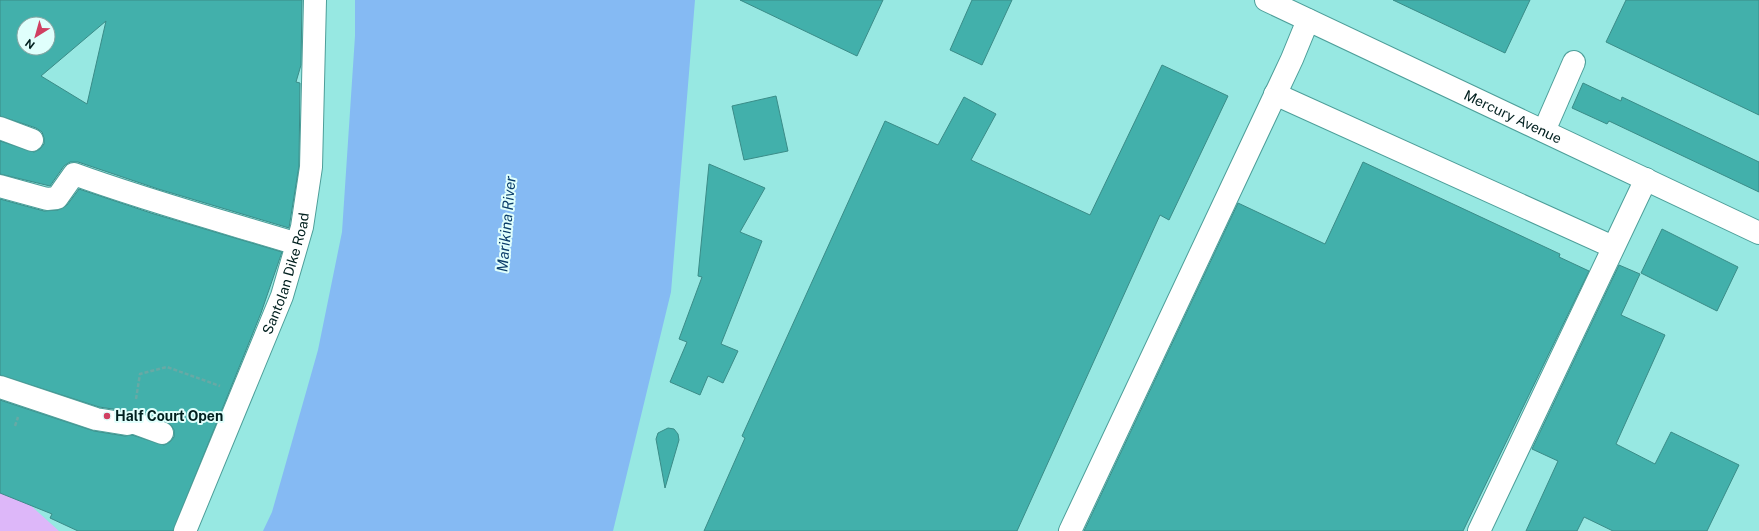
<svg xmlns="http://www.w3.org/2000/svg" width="1759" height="531" viewBox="0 0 1759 531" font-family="'Public Sans',sans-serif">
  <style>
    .green { fill: #ddb7f9 }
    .water { fill: #85baf3 }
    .building { fill: #42b0ab; stroke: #3a8c88; fill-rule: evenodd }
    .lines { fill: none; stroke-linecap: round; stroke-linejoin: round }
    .minor-casing { stroke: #4d9e99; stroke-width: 24 }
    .path { stroke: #68a9a5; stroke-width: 2.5; stroke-dasharray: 4 2; stroke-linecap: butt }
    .minor { stroke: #fff; stroke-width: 22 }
    .poi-dot { fill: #d04062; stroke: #e0fffc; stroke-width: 1.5 }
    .labels { text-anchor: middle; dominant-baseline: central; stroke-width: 4; stroke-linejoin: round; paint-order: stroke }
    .street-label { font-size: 14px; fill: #001f1e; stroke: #e0fffc }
    .poi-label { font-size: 14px; font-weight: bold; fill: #001f1e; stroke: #e0fffc; text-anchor: start }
    .water-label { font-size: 15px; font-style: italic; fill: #0a3c69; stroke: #e0fffc }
  </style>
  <rect width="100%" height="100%" fill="#97e8e2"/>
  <path class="green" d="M0,492L28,503L59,531H0Z"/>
  <path class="water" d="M355,0H695L671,292L613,531H263L272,512L318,350L342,232L355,36Z"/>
  <g class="building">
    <path d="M0,0H302L301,65L296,82L300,83L299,166L289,228L158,189L78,162H70L64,166L50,186L0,174V141L34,152L40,149L44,144V138L42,132L36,128L0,116ZM106,21L87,104L41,76ZM24,24H48V48H24Z"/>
    <path d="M740,0H883L857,56Z"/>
    <path d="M972,0H1012L982,65L950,50Z"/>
    <path d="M1393,0H1530L1505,53Z"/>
    <path d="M1626,0H1759V115L1606,42Z"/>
    <path d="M1162,65L1228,96L1169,220L1160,215L1017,531H704L745,438L742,436L885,121L938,145L964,97L996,114L971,160L1090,215Z"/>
    <path d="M1583,83L1621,101L1622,97L1759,162V192L1609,121L1607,124L1572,108Z"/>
    <path d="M776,96L788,151L744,160L732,106Z"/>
    <path d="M1363,162L1560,254L1559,257L1589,271L1463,531H1084L1238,203L1325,244Z"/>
    <path d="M709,164L765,188L740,232L762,241L721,344L738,351L723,383L708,376L700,395L670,382L687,342L679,339L702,277L698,276Z"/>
    <path d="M79,189L151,213L282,252L261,313L173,531H78L50,518L52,514L0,493V400L94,431L125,436L132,435L164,445L170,442L174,437V430L171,425L136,410L126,411L99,407L0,375V199L44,211L58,210L67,205Z"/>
    <path d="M1662,229L1738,267L1717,311L1641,273Z"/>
    <path d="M1619,265L1640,274L1621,315L1665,335L1616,444L1655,464L1671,432L1739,465L1707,531H1613L1584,517L1577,531H1526L1558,461L1532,449Z"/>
    <path d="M668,428L674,429L678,434L679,440L665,488L656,439L658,433Z"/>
  </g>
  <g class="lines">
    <g class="minor-casing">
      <g id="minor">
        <path id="s1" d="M1266,0L1759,233"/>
        <path d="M1275,94L1613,247"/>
        <path d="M0,128L32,140"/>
        <path d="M1544,131L1574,62"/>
        <path d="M0,186L47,199L57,198L74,174C145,200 218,220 291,242"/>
        <path d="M0,387L96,419L127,424L132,422L162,433"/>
        <path id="s2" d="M185,531L282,296L302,227L311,167L315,0"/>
        <path d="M1070,531L1292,59L1308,20"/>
        <path d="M1479,531L1646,179"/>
      </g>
    </g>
    <g class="path">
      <path d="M136,399L140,374L167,367L220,386"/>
      <path d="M15,426L18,417"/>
    </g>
    <use href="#minor" class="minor"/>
  </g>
  <circle class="poi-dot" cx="107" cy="416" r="4"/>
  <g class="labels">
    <g class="street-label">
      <text stroke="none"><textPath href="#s1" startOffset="273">Mercury Avenue</textPath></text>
      <text stroke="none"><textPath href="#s2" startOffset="277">Santolan Dike Road</textPath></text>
    </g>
    <g class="poi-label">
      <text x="115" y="416">Half Court Open</text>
    </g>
    <g class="water-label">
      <text transform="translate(506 224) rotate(-85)">Marikina River</text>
    </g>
  </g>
  <g transform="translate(36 36) rotate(217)"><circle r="19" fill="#e0fffc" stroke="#86a5a3"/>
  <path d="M0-3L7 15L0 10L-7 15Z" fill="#d04062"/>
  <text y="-6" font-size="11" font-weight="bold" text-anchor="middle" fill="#001f1e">N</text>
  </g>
</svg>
